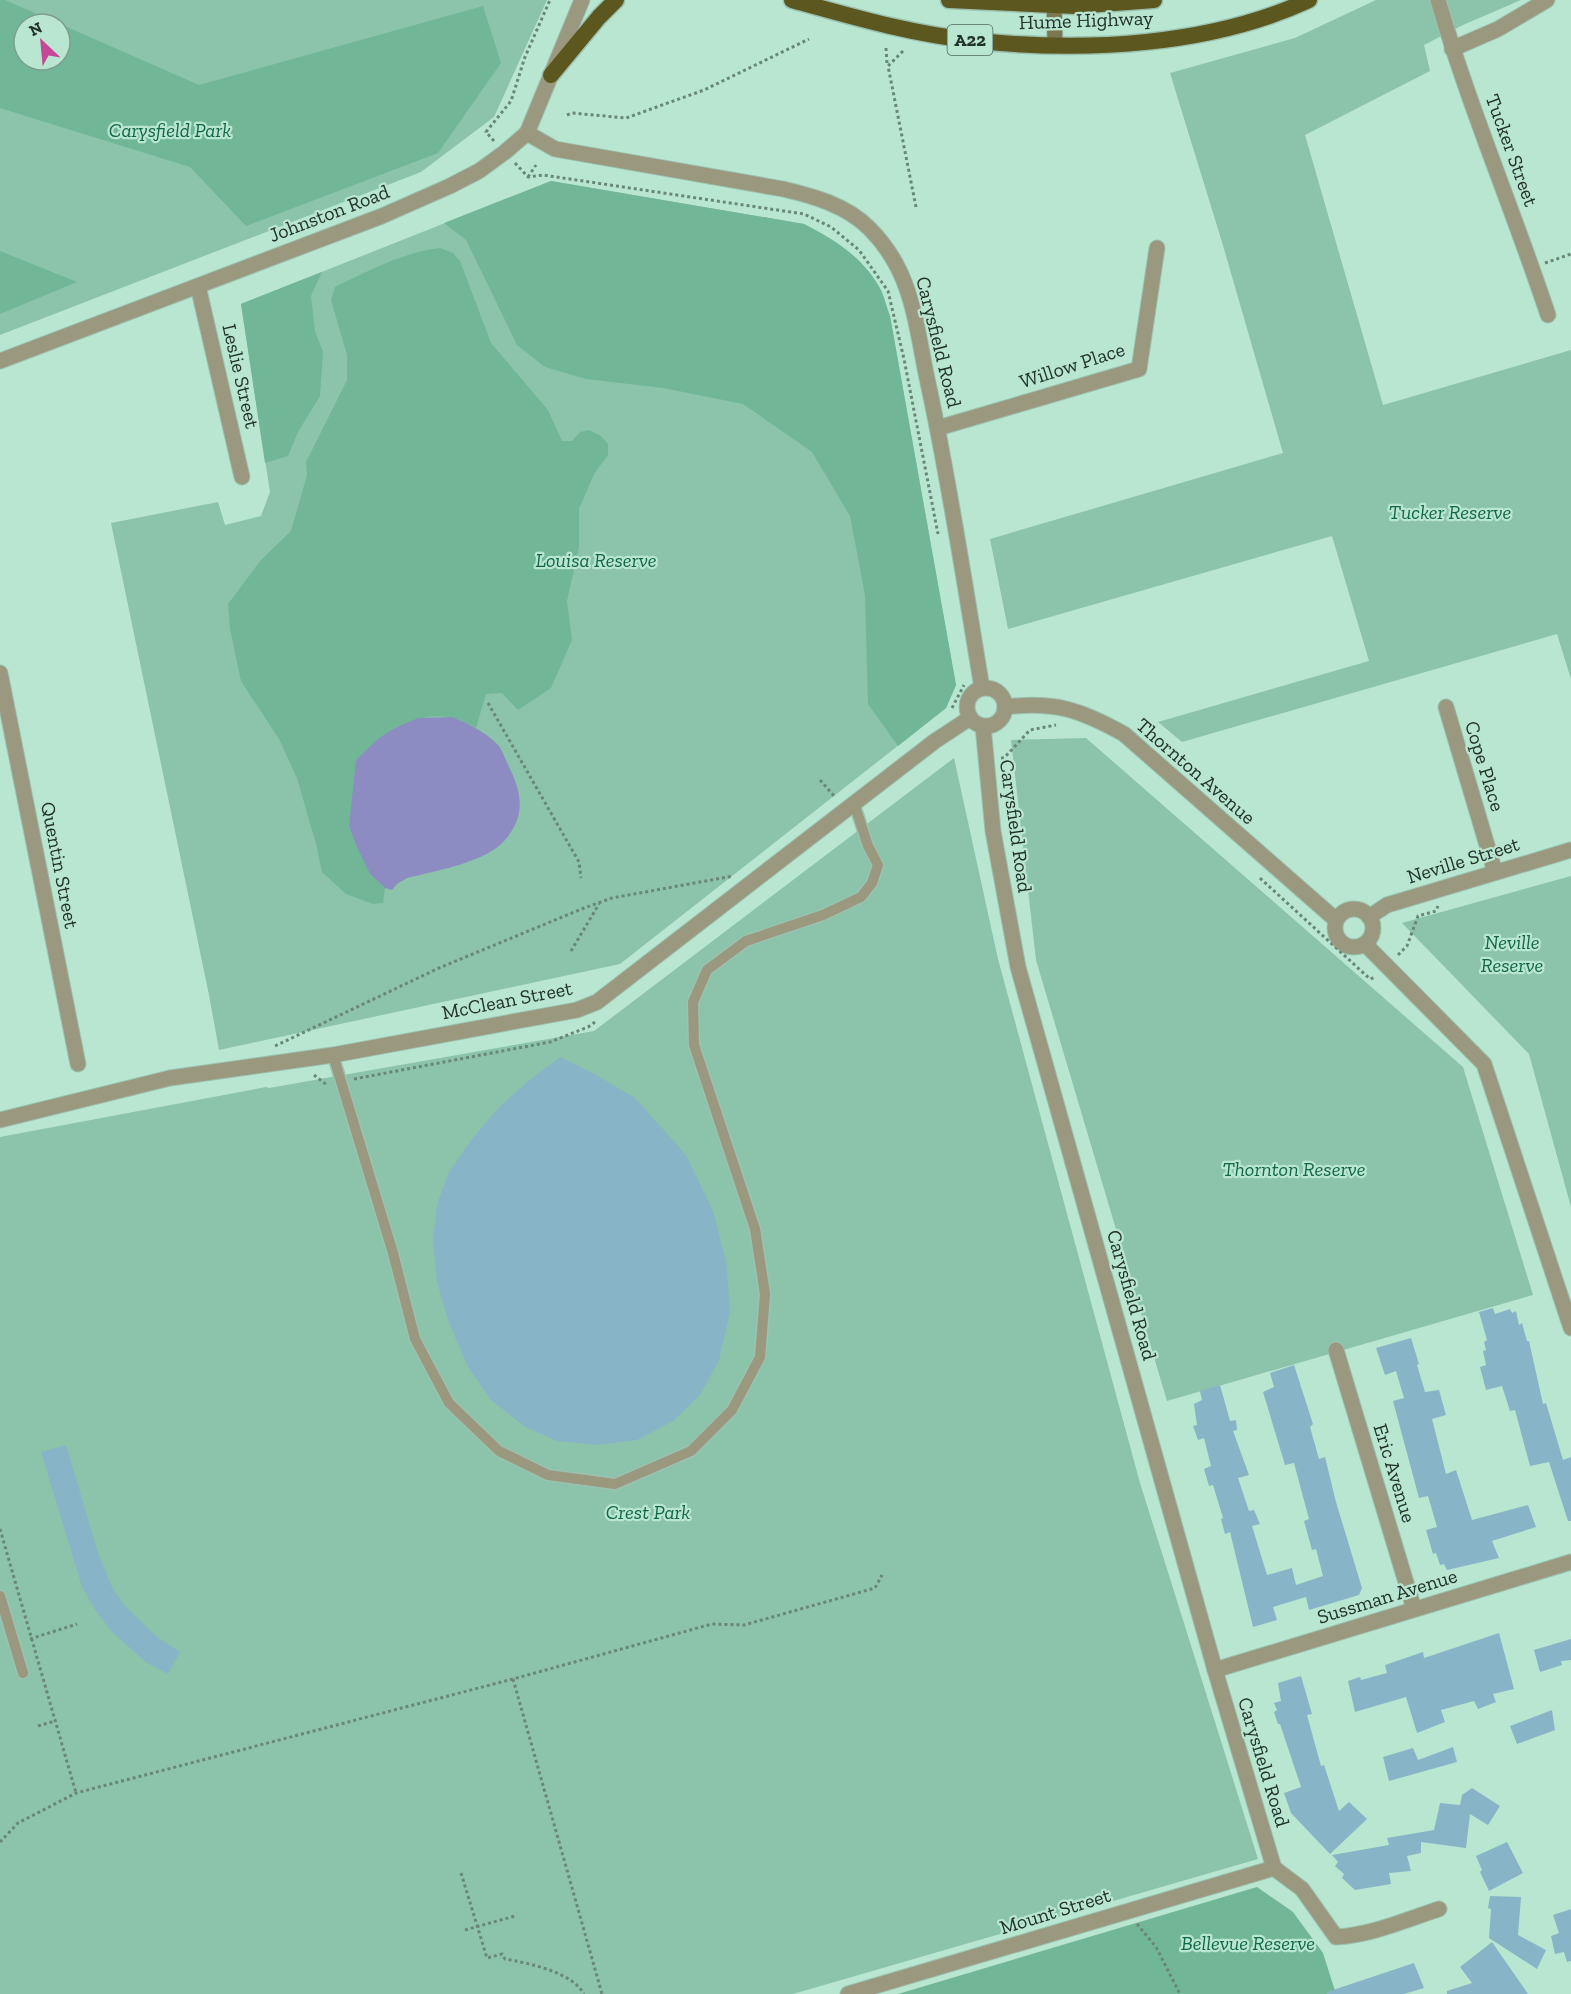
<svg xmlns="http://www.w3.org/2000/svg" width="1571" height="1994" viewBox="0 0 1571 1994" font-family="'Zilla Slab',serif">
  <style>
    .green { fill: #8bc4aa; fill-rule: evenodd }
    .forest { fill: #72b698 }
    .water { fill: #8c8cc3 }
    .building { fill: #87b5c7 }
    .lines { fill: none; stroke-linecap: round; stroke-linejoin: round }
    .service-casing { stroke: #9bc2b0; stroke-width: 13 }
    .minor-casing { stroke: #9bc2b0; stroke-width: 17 }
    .tertiary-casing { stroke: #9bc2b0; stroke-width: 17 }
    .secondary-casing { stroke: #9bc2b0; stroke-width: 17 }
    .trunk-casing { stroke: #9bc2b0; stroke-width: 19 }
    .path { stroke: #698779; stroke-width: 3; stroke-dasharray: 3 3; stroke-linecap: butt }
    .service { stroke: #9a987e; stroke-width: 10 }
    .minor { stroke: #9a987e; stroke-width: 15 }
    .tertiary { stroke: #9a987e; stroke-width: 15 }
    .secondary { stroke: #7b7851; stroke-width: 15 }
    .trunk { stroke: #5c571e; stroke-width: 16 }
    .labels { text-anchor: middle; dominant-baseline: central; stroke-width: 4.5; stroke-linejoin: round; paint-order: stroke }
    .shield { fill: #b9e6d1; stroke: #4f685c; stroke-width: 1.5 }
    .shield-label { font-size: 18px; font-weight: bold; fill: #21322a }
    .street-label { font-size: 20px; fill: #21322a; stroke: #b9e6d1 }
    .park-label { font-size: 20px; font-style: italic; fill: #126649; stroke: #b9e6d1 }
  </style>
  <rect width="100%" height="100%" fill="#b9e6d1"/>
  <g class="green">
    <path d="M0,0H547L494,117L421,172L0,335ZM24,24H60V60H24Z"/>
    <path d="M1376,0H1521L1463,25L1424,45L1430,71L1305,135L1383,405L1571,350V679L1557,634L1182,742L1158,722L1369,661L1332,536L1008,629L990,539L1283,453L1222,242L1170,73L1295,38Z"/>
    <path d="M551,181L804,224C833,239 861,256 878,285C884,294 886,306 890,316L956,685L946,708L620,964L219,1050L209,995L111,523L218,502L225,525L261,516L270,492L241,304Z"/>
    <path d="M1086,738L1463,1067L1533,1295L1167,1401L1036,960L1011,740Z"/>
    <path d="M954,758L998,959L1140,1483L1258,1859L793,1994H0V1137L266,1087L269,1088L594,1031Z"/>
    <path d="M1571,876V1207L1529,1054L1402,923Z"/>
  </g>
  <g class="forest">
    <path d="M0,0H5L60,24H24V60H60V24L199,85L483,6L501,63L438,153L246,226L190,167L0,108Z"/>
    <path d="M551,181L804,224C833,239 861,256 878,285C884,294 886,306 890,316L956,685L946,708L898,746L868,704L865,595L850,516L812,452L743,404L663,388L586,379L545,367L517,345L466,240L444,223Z"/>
    <path d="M440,248L453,253L460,261L491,343L548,410L562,441H572L580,432L589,430L601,436L608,444V455L594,474L579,509V547L567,601L572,640L551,688L518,710L502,693L486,694L476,728C446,710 426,715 395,728L364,860L370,874L385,888L383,903L373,904L346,894L322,872L316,844L297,778L279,739L241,681L230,629L228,604L261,560L291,531L307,475L306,462L347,380V355L331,300L335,287C368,271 404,252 440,248Z"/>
    <path d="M0,251L77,282L0,314Z"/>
    <path d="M322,272L311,296L315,331L323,352L320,396L298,432L288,456L265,463L241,304Z"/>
    <path d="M1257,1887L1293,1912L1323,1953L1336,1994H898Z"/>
  </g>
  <path class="water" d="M452,717C468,723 487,733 499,746C503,752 506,761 509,767C522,793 526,816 505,840C487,862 435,871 407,878L397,884L392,890L385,888L370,874L356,845L349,826L356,760L379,738L395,728L418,718Z"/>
  <g class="building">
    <path d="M560,1057L596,1075L635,1098L686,1155L713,1211L726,1262L730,1311L719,1360L700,1395L673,1421L637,1440L598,1445L557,1441L525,1427L491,1400L468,1367L449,1323L437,1282L433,1240L437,1204L449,1172L471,1140L498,1108L526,1083Z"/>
    <path d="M1493,1308L1495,1314L1510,1309L1512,1313L1516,1311L1519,1325L1522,1323L1527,1341H1529L1543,1404L1546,1403L1563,1460L1571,1457V1521H1568L1549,1462L1530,1466L1515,1410L1510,1411L1502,1386L1486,1390L1480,1367L1486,1365L1483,1351L1486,1350L1484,1342L1487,1340L1479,1312Z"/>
    <path d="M1411,1338L1419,1364L1417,1365L1425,1392L1439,1390L1446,1415L1432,1419L1446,1474L1456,1470L1472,1520L1528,1505L1536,1527L1492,1541L1499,1558L1447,1570L1444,1564L1440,1565L1436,1553L1433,1554L1426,1530L1437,1527L1428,1496L1419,1498L1393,1401L1404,1398L1396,1371L1385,1375L1376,1348Z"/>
    <path d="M1294,1365L1313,1424L1310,1427L1319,1459L1325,1457L1336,1502L1362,1588L1359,1595L1309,1610L1306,1597L1273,1607L1277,1620L1253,1627L1230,1532L1225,1534L1221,1519L1223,1518L1213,1485L1209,1486L1204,1469L1211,1466L1204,1438L1198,1440L1193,1426L1197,1425L1194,1404L1202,1400L1200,1391L1220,1385L1230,1421L1236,1420L1237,1430L1233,1431L1249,1475L1238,1478L1249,1511L1254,1510L1260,1524L1252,1526L1267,1575L1292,1568L1296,1585L1323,1576L1316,1549L1312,1550L1304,1521L1309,1519L1294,1463L1285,1465L1263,1392L1274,1387L1270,1373Z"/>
    <path d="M66,1445L99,1556L112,1587L125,1606L157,1637L180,1652L168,1674L147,1663L111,1631L94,1608L82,1587L41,1452Z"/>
    <path d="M1499,1633L1514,1689L1493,1694L1496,1702L1478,1709L1474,1701L1441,1710L1445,1722L1417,1733L1406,1697L1355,1712L1348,1681L1360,1677L1361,1680L1387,1673L1385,1665L1423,1652L1424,1658Z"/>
    <path d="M1571,1639V1660L1561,1661L1562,1665L1540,1672L1534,1650Z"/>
    <path d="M1301,1676L1312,1714L1307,1715L1321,1766L1324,1765L1339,1811L1349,1802L1367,1819L1330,1854L1291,1813L1284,1793L1301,1787L1280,1724H1278L1274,1712L1277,1710L1274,1703L1281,1701L1278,1683Z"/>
    <path d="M1552,1710L1555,1730L1517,1744L1510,1726Z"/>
    <path d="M1453,1747L1457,1762L1389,1781L1383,1757L1413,1748L1418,1760Z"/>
    <path d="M1472,1788L1500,1806L1488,1825L1470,1814L1466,1848L1421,1842V1853L1407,1856L1411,1871L1389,1873L1391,1884L1355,1890L1342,1878L1344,1874L1335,1866L1338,1862L1332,1855L1389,1845L1387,1838L1434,1830L1440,1803L1460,1805L1462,1795Z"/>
    <path d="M1507,1842L1523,1873L1489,1891L1480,1872L1482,1870L1476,1856Z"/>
    <path d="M1490,1896L1521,1897L1518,1935L1546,1950L1537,1969L1489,1938L1491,1909L1488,1908Z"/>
    <path d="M1571,1909V1961L1567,1962L1564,1952L1555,1954L1551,1936L1559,1933L1553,1915Z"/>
    <path d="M1492,1942L1528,1994H1447V1991L1472,1983L1460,1967Z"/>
    <path d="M1414,1963L1424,1988L1404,1994H1327V1992Z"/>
  </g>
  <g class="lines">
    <g class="service-casing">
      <g id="service">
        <path d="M333,1055L393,1253L415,1339L449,1403L499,1451L548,1475L615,1484L691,1451L732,1410L760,1357L765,1294L755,1229L694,1045L693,1002L707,970L746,941L823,915L861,897L872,883L878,865L868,846L854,803"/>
        <path d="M0,1596L23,1673"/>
      </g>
    </g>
    <g class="minor-casing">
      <g id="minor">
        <path d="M1438,0C1469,107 1513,209 1548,315"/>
        <path d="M1452,49L1498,29L1547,0"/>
        <path d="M527,133L555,149L783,189C813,196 846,205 869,228C881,240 893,257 900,272C916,306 920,347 928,383C950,484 965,587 982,688"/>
        <path d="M198,286L242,477"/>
        <path d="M938,428L1139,369L1157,248"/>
        <path d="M0,673L78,1064"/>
        <circle cx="986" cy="707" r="19"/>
        <path d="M1005,707C1055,701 1081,710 1124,734L1336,920"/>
        <path d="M1446,707L1495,872"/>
        <path d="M983,726L993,831L1018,967L1215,1670L1274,1868"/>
        <circle cx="1354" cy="928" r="19"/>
        <path d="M1369,917L1387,905L1571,850"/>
        <path d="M1365,944L1484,1064L1571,1328"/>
        <path d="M0,1120L170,1078L333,1055L577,1010L597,1002L935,741L970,718"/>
        <path d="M1336,1350L1414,1609"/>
        <path d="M1215,1670L1571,1562"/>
        <path d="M1274,1868L1302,1889L1336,1937C1372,1935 1405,1920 1439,1909"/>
        <path d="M848,1994L1274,1868"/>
      </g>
    </g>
    <g class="tertiary-casing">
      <path id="tertiary" d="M0,361L382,216L450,186L479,171L505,152L527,133L582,0"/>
    </g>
    <g class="secondary-casing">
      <path id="secondary" d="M1054,0L1055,45"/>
    </g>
    <g class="trunk-casing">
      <g id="trunk">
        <path d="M792,0C853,17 915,35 978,41C1086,52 1210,46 1309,0"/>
        <path d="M949,0L1075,6L1154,0"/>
        <path d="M551,75L599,17L616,0"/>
      </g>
    </g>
    <g class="path">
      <path d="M886,48L887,64"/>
      <path d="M903,51L888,66L916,207"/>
      <path d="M567,115L572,113L626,118L704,90L809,39"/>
      <path d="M494,141L486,132L511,101L525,57L550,0"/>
      <path d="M515,163L528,177L543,175L804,214L831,227L859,250L888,291L904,359L938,534"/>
      <path d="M528,177L536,165"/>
      <path d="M1545,263L1571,254"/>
      <path d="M488,703L579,862L581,878"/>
      <path d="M952,708L964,685"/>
      <path d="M1001,758H1004L1030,730L1056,725"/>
      <path d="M820,780L835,797"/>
      <path d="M1260,878L1370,979L1376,977"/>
      <path d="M571,951L599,904"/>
      <path d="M1398,955L1407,946L1418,916L1436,911L1438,906"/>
      <path d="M275,1046L439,968L584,908L612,898L733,876"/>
      <path d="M314,1075L327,1085"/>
      <path d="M354,1079L550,1042L588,1027L595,1022"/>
      <path d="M0,1529L76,1793"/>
      <path d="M30,1639L77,1624"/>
      <path d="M513,1679L602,1994"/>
      <path d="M38,1726L55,1721"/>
      <path d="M0,1842L18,1823L76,1793L513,1679L712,1624L744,1625L875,1588L882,1575"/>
      <path d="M461,1873L487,1958L502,1954L505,1959C528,1963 572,1972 584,1994"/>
      <path d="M1137,1924L1156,1947L1180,1994"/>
      <path d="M465,1930L515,1916"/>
    </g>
    <use href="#service" class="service"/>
    <use href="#minor" class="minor"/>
    <use href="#tertiary" class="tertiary"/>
    <use href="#secondary" class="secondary"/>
    <use href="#trunk" class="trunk"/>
  </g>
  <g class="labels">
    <rect class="shield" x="947.5" y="25" width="45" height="30" rx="4.5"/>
    <g class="shield-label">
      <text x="970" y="40">A22</text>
    </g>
    <g class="street-label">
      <text transform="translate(1086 20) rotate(-2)">Hume Highway</text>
      <text transform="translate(1512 150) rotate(70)">Tucker Street</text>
      <text transform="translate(329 213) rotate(-21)">Johnston Road</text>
      <text transform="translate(939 342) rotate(76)">Carysfield Road</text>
      <text transform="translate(1072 365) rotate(-18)">Willow Place</text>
      <text transform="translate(241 376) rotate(77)">Leslie Street</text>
      <text transform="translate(1485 766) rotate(73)">Cope Place</text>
      <text transform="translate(1196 771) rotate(41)">Thornton Avenue</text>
      <text transform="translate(1016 826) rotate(82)">Carysfield Road</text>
      <text transform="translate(1463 860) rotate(-17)">Neville Street</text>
      <text transform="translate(60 865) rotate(79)">Quentin Street</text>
      <text transform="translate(507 1000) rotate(-11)">McClean Street</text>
      <text transform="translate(1132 1295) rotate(74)">Carysfield Road</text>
      <text transform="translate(1395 1473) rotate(73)">Eric Avenue</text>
      <text transform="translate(1387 1596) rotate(-17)">Sussman Avenue</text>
      <text transform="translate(1264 1762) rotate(73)">Carysfield Road</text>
      <text transform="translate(1055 1911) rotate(-17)">Mount Street</text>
    </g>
    <g class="park-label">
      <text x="170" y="130">Carysfield Park</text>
      <text x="1450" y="512">Tucker Reserve</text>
      <text x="596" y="560">Louisa Reserve</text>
      <text x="1512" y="942">Neville<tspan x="1512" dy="23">Reserve</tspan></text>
      <text x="1294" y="1169">Thornton Reserve</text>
      <text x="648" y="1512">Crest Park</text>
      <text x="1248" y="1943">Bellevue Reserve</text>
    </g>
  </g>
  <g transform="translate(42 42) rotate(334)"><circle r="28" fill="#b9e6d1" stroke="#7c9e8e" stroke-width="1.5"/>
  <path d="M0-4.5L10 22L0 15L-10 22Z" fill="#c54898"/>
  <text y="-9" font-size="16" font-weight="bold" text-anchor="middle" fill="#21322a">N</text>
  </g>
</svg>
